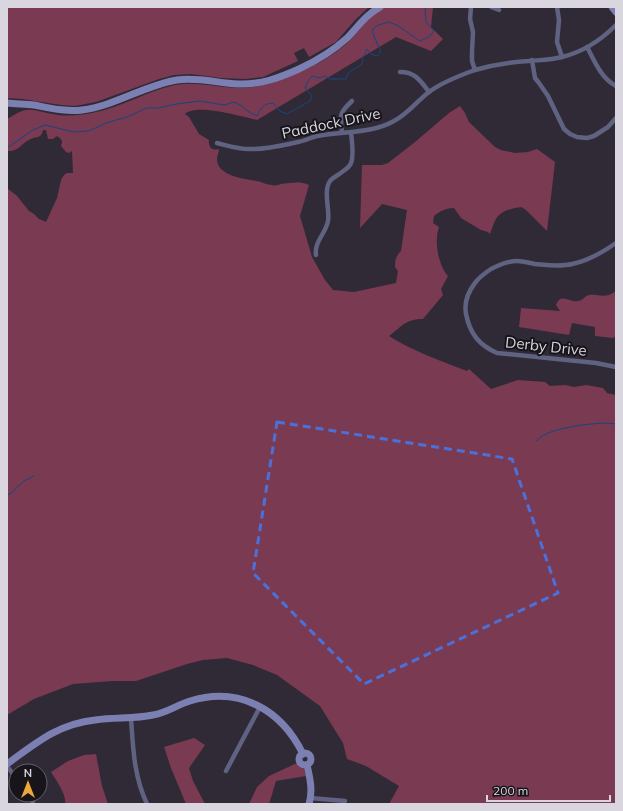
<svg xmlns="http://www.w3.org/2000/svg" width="623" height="811" viewBox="0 0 623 811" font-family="Mulish,sans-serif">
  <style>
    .green { fill: #7a3a52 }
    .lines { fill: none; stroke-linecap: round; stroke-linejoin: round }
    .stream { stroke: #154682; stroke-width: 1 }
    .street { stroke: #606282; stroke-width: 4.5 }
    .secondary { stroke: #7c7fb2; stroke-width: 7 }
    .marked { fill: none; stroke: #4c70da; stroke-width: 3; stroke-dasharray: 8 5; stroke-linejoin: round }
    .labels { text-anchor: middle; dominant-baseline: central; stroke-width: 4; stroke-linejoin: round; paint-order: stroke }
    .street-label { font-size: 15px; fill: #dad6df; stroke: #17141a }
  </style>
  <rect width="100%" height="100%" fill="#302a37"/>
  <g class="green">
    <path d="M7,7H369L355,20L336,42L309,57L304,48L294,53L298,61L263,77L246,79L220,78L207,76L190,74L174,75L159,79L96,102L75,106L61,105L22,99L7,98Z"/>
    <path d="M385,7H433L431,27L443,39L431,51L396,37L257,120C242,117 197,103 185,114L189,117L199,134L209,140C208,148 213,151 219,149C219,152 217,156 217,158C216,176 245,179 257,181C262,182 267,185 272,185C275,186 278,185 281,184C291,183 300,181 309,185L300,216L312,257L325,280L333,290L354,292L396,283L398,271L395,267C395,260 396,256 401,251L407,210L382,204L360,228L362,165H382L388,163L415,142L449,113L460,106L465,113L469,122L495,147L501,150L515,153L528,152L537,149L555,162L547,231L526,210L521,207C513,208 500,211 496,219C493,224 492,229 490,234L488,232L481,230L461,218L454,208C446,208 440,211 434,216L433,223L439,227C434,241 438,265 448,276L441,289L443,295L423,319C406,319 402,326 389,336C413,351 441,361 467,371L469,369L491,389L518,380L545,382L550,386L565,385L574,387L586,385L603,388L607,393L616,395V804H389L399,786L366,766L347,759L343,743L320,706L277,675L253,665L227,658L203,660L187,664L136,681H112L73,684L34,699L7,715V188L17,196L29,211L34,214L39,219L46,222L57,198L61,180L64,175L67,173H73L72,151L69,153L66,152L61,146C63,141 62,139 57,136L53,139H48L46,130H43C42,133 42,134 40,136C37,138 34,137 31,139C21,143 20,151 8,151L7,150V119C13,116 19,111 26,110C35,109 44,113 53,114C66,117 79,115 92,113C121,108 146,91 175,85C201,80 227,91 253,87C279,84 327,62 346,44C354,37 360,27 368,20C373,15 379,11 385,7Z"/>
    <path d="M616,291V336L613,338L595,336V327L572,323L569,335L519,327L521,308L560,311L556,305C561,292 569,303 578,301C582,301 585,296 589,295C599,294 606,299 616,291Z"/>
    <path d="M194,738L205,745L189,768L193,781L205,804H186L171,768L164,747Z"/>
    <path d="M96,754L102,786L108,804H65C67,795 56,780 51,772L68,761L84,755Z"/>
    <path d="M297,763L304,769L306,776L276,781L269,804H249L257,787L269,776Z"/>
  </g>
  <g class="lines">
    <g class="stream">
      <path d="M7,148L33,130L45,125L74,132L89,131L106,123L127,117L147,108H158L176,104L200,101L224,105L234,102L242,106L249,112L257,116C262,107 262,104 273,103L280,111L287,114L310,101L312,96L305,88L308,81L312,76L319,78L325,76L330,79H346L348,73L362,64L363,58L367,49L371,54L377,56L381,52L373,34V29L378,25L389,22L397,25L420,41L429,37L434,31L426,22L425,7"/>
      <path d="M536,441C539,438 542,436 546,434C561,427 600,421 616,424"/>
      <path d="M7,495L10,494L24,481L34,476"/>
    </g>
    <g class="street">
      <path d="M471,7L470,19L473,32L472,52V61L475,70"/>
      <path d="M491,7L499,10"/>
      <path d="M557,7L559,20L557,42L562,57"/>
      <path d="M587,47C595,62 601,78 616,86"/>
      <path d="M532,60L535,78L539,83L548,96L564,129L570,134L577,137L587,138L594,136L608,127L616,118"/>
      <path d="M400,72C415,72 420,80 429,92"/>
      <path d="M342,132C340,115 339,113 352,101"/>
      <path d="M217,143C229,146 241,150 253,149C268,149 284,145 298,142C305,141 311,137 318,136C344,131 371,134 394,121C408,114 417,101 429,92C441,83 461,75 475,70C493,65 511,62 529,61C540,60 551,60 562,57C583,52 601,40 616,25"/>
      <path d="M616,243C603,252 588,261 572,264C560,267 547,265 535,264C529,263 523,261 517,261C508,261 499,265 491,269C485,273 479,277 475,283C468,292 464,303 466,314C470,334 479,345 497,353L596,363L616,367"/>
      <path d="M316,255C314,242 326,233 328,221C330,210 323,191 330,181C333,177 339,175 342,172C345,170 350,166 351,163C354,156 352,141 351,132"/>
      <path d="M131,718C133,748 134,777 147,804"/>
      <path d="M7,766L16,778"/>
      <path d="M226,771L260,707"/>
      <path d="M30,795L32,799L33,804"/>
      <path d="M310,798L345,801"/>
    </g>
    <g class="secondary">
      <path d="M612,7L616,12"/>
      <path d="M7,103C16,104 25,104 34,105C50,108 66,112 82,110C115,106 145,85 177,80C198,77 217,83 238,84C260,85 279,78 299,69C316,61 333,51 347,38C355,30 361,21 370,14C373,11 377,9 380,7"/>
      <circle cx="305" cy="759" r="6"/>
      <path d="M7,764C36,743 58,724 95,720C115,717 134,719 153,715C166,713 177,705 190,701C239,686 281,709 303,754"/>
      <path d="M307,765C310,778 313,791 309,804"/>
    </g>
  </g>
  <path class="marked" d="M277,422L512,459L558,593L364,684L253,573Z"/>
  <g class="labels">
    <g class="street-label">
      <text transform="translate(331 123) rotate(-12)">Paddock Drive</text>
      <text transform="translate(546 346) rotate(6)">Derby Drive</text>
    </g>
  </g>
  <rect width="623" height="811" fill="none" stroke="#dad6df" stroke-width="16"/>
  <g transform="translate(28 783)"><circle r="19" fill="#17141a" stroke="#656269"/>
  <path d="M0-3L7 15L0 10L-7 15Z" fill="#eda83c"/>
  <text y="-6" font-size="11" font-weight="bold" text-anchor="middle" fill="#dad6df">N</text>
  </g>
  <path d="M487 795v6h123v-6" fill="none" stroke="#dad6df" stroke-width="2"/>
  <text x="493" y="795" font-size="12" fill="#dad6df" stroke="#17141a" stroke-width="3" paint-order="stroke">200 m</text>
</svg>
